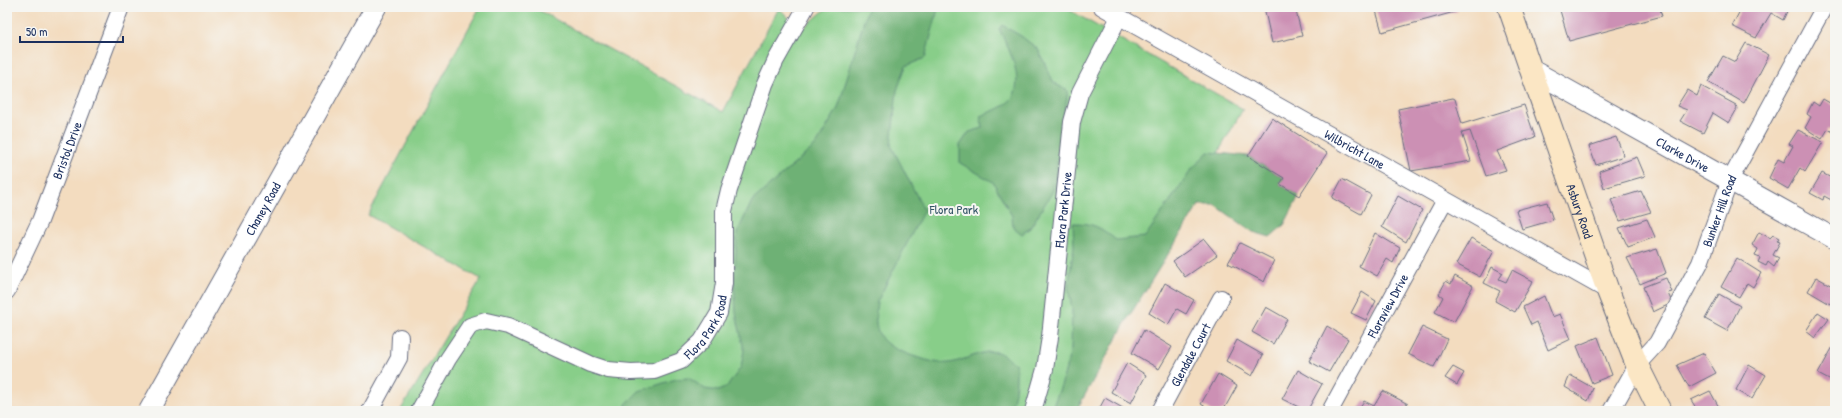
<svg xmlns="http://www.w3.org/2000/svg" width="1842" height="418" viewBox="0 0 1842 418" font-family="'Patrick Hand',sans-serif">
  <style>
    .green { fill: #88ce89; stroke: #527e74 }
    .forest { fill: #6eb175; stroke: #44706a }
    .building { fill: #cc90b4 }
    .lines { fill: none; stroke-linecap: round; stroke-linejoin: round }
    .minor-casing { stroke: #676c80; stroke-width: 18 }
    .tertiary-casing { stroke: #676c80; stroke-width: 22 }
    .secondary-casing { stroke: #676c80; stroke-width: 24 }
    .minor { stroke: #fff; stroke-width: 16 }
    .tertiary { stroke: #fff; stroke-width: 20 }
    .secondary { stroke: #fbe6c4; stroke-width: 22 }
    .labels { text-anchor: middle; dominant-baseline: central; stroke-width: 4; stroke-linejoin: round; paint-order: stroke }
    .street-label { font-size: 13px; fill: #1b2f5e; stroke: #f6f6f2 }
    .park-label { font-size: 13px; fill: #365769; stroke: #f6f6f2 }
  </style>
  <rect width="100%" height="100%" fill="#f6f6f2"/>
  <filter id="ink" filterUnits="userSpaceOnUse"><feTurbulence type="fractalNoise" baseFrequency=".025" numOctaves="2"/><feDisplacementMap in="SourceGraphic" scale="8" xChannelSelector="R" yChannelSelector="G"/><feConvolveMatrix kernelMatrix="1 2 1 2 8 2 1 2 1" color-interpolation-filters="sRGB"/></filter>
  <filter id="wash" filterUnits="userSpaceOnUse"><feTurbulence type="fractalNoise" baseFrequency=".012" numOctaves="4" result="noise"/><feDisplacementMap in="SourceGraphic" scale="16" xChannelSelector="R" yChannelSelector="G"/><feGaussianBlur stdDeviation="0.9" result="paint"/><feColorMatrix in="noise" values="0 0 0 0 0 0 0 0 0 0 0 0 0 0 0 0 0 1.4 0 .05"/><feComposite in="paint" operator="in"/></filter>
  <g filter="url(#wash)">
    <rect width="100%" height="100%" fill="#f3dcbf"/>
    <path class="green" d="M480,7H533L723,112L779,8L801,30L828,7H1064L1243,109L1071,411H400L481,279L368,215Z"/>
    <g class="forest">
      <path d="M868,7H942L938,9L925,58L906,66L897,90L891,145L924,210L877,302C875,315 874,332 885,342C896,352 935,365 949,363C962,362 983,349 997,352C1003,354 1010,360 1016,364C1016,380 1017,396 1009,411H626V404L639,391L676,379L689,378L705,389L718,391L727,387L741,367L744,350L736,313L734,282L737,233L752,201L816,145L838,108Z"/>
      <path d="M1002,25L1021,36L1038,49L1054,83L1068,91L1053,191L1030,228L1022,234L1013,227L1012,216L993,182L960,163V145L969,132L983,128L980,116C990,112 1009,106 1014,95C1023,75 1008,47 999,29Z"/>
      <path d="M1208,152L1248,156L1284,178L1280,184L1299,196L1284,225L1270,237L1253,232L1215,205H1199L1128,318L1076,411H1051L1062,383L1071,349L1072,310L1068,287L1074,246L1073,223C1094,223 1100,227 1116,240L1145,237L1192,169Z"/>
    </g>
    <g id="blocks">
      <g class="building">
        <path d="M1264,7H1295L1302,36L1272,43Z"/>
        <path d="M1375,7H1457L1458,11L1382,32Z"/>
        <path d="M1559,7H1659L1662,16L1569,41Z"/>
        <path d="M1742,7H1789L1783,20L1771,13L1756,38L1732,26Z"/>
        <path d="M1746,43L1769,55L1744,103L1708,82L1723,56L1735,62Z"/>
        <path d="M1701,86L1736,105L1737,109L1729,123L1713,113L1703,133L1680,121L1687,110L1677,106L1687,90L1697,96Z"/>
        <path d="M1453,98L1455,99L1462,124L1524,105L1535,137L1497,151L1506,170L1486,176L1470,131L1462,133L1471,161L1411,171L1398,109Z"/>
        <path d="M1823,99L1835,106V133L1828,129L1822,139L1805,128L1811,117L1807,114L1813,102L1819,106Z"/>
        <path d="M1272,118L1327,153L1299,196L1280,184L1284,178L1248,156Z"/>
        <path d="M1798,130L1823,142L1805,172L1800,168L1788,189L1769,178L1778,159L1784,162L1793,146L1789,144Z"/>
        <path d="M1616,137L1624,156L1596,165L1589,146Z"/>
        <path d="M1637,157L1645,176L1604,188L1599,171Z"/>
        <path d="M1822,173L1835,180V202L1824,196L1823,200L1810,193Z"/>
        <path d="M1342,179L1371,195L1361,214L1332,198Z"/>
        <path d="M1641,191L1651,212L1620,221L1611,200Z"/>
        <path d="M1398,196L1422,210L1406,242L1382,227Z"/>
        <path d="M1547,202L1553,220L1522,229L1516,210Z"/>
        <path d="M1647,219L1655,237L1628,247L1619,228Z"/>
        <path d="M1759,232L1770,238L1773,235L1779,238L1777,241L1780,242L1773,255L1779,258L1774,267L1768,262L1766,266L1758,262L1760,258L1755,256L1758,249L1752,245Z"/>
        <path d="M1375,233L1400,248L1393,263L1387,259L1377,276L1359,266Z"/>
        <path d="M1471,238L1494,251L1480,277L1456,264Z"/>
        <path d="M1204,239L1217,255L1185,277L1173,261Z"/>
        <path d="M1240,243L1274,260L1264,282L1228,263Z"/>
        <path d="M1657,249L1666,273L1640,284L1627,258Z"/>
        <path d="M1737,258L1761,273L1753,287L1747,283L1739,297L1721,287Z"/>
        <path d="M1492,267L1503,273L1499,279L1506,282L1512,270L1533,281L1515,312L1495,301L1500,291L1484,283Z"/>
        <path d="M1455,276L1473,286L1454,322L1435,312L1443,297L1439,294L1446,281L1451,284Z"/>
        <path d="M1816,277L1834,287L1832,290L1835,291V294L1830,304L1808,291Z"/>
        <path d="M1666,278L1672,292L1668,293L1672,303L1653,312L1643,287Z"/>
        <path d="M1165,283L1194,300L1186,314L1177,309L1168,325L1149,313Z"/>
        <path d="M1362,292L1376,301L1366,320L1351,313Z"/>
        <path d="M1719,294L1740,306L1727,331L1705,319Z"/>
        <path d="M1544,296L1552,317L1560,314L1571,339L1548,350L1537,322L1531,325L1523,307Z"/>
        <path d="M1266,307L1287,319L1273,344L1252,332Z"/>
        <path d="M1818,312L1829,319L1815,338L1806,331Z"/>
        <path d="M1327,326L1348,339L1329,372L1309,361Z"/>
        <path d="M1422,327L1447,339L1434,367L1408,354Z"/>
        <path d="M1144,330L1172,347L1159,369L1132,353Z"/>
        <path d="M1598,337L1612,375L1592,383L1577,346Z"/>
        <path d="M1237,340L1263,355L1252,376L1226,361Z"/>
        <path d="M1835,343V375L1831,381L1818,374Z"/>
        <path d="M1704,353L1716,373L1689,387L1677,365Z"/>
        <path d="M1127,363L1146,375L1131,403L1111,392Z"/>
        <path d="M1749,365L1766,375L1752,399L1736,390Z"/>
        <path d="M1453,367L1464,373L1457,385L1445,378Z"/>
        <path d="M1298,370L1322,384L1307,411L1282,399Z"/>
        <path d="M1218,374L1237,386L1223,411H1212L1201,404Z"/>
        <path d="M1570,375L1593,388L1588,401L1565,387Z"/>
        <path d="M1383,391L1408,404L1404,411H1357L1364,401L1374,406Z"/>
        <path d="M1710,391L1721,411H1698L1691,400Z"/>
        <path d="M1105,398L1128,411H1098Z"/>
      </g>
    </g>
  </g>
  <g filter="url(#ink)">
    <use href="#blocks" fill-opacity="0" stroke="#676c80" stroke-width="1"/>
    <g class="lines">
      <g class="minor-casing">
        <g id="minor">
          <path id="s1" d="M1102,7L1608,291"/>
          <path id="s2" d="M7,291L40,221L121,7"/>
          <path d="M370,411L399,358L400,337"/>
          <path id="s3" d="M419,411L448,359L470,326L486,321L508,326L590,364L608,370L631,372L654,371L681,361L702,341L719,313L724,283V211L729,190L765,84L776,60L806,7"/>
          <path id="s4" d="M1033,411L1045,369L1050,337L1072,122L1080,93L1119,17"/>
          <path id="s5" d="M1160,411L1221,298"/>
          <path id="s6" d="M1330,411L1445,200"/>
          <path id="s7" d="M1611,411L1637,365L1657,343L1700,263L1730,180L1824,7"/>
        </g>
      </g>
      <g class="tertiary-casing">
        <g id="tertiary">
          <path id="s8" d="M1530,69L1835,239"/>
          <path id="s9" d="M149,411L376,7"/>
        </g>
      </g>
      <g class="secondary-casing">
        <g id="secondary">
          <path id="s10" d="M1509,7L1608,291L1637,365L1660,411"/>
        </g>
      </g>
      <use href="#minor" class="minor"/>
      <use href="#tertiary" class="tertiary"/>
      <use href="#secondary" class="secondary"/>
    </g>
  </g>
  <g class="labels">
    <g class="street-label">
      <text stroke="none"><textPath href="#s1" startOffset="290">Wilbricht Lane</textPath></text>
      <text stroke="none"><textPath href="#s2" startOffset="153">Bristol Drive</textPath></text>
      <text stroke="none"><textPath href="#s8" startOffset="175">Clarke Drive</textPath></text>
      <text stroke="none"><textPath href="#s9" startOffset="232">Chaney Road</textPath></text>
      <text stroke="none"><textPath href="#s4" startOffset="204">Flora Park Drive</textPath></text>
      <text stroke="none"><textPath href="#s10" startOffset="216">Asbury Road</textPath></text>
      <text stroke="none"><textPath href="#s7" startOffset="229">Bunker Hill Road</textPath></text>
      <text stroke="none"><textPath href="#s6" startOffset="120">Floraview Drive</textPath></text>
      <text stroke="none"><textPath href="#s3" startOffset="366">Flora Park Road</textPath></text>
      <text stroke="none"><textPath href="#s5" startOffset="64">Glendale Court</textPath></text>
    </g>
    <g class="park-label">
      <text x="954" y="209">Flora Park</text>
    </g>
  </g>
  <rect width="1842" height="418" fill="none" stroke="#f6f6f2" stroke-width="24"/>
  <path d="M20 36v6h103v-6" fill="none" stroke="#1b2f5e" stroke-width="2"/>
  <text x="26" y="36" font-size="12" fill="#1b2f5e" stroke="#f6f6f2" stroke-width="3" paint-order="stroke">50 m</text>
</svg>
